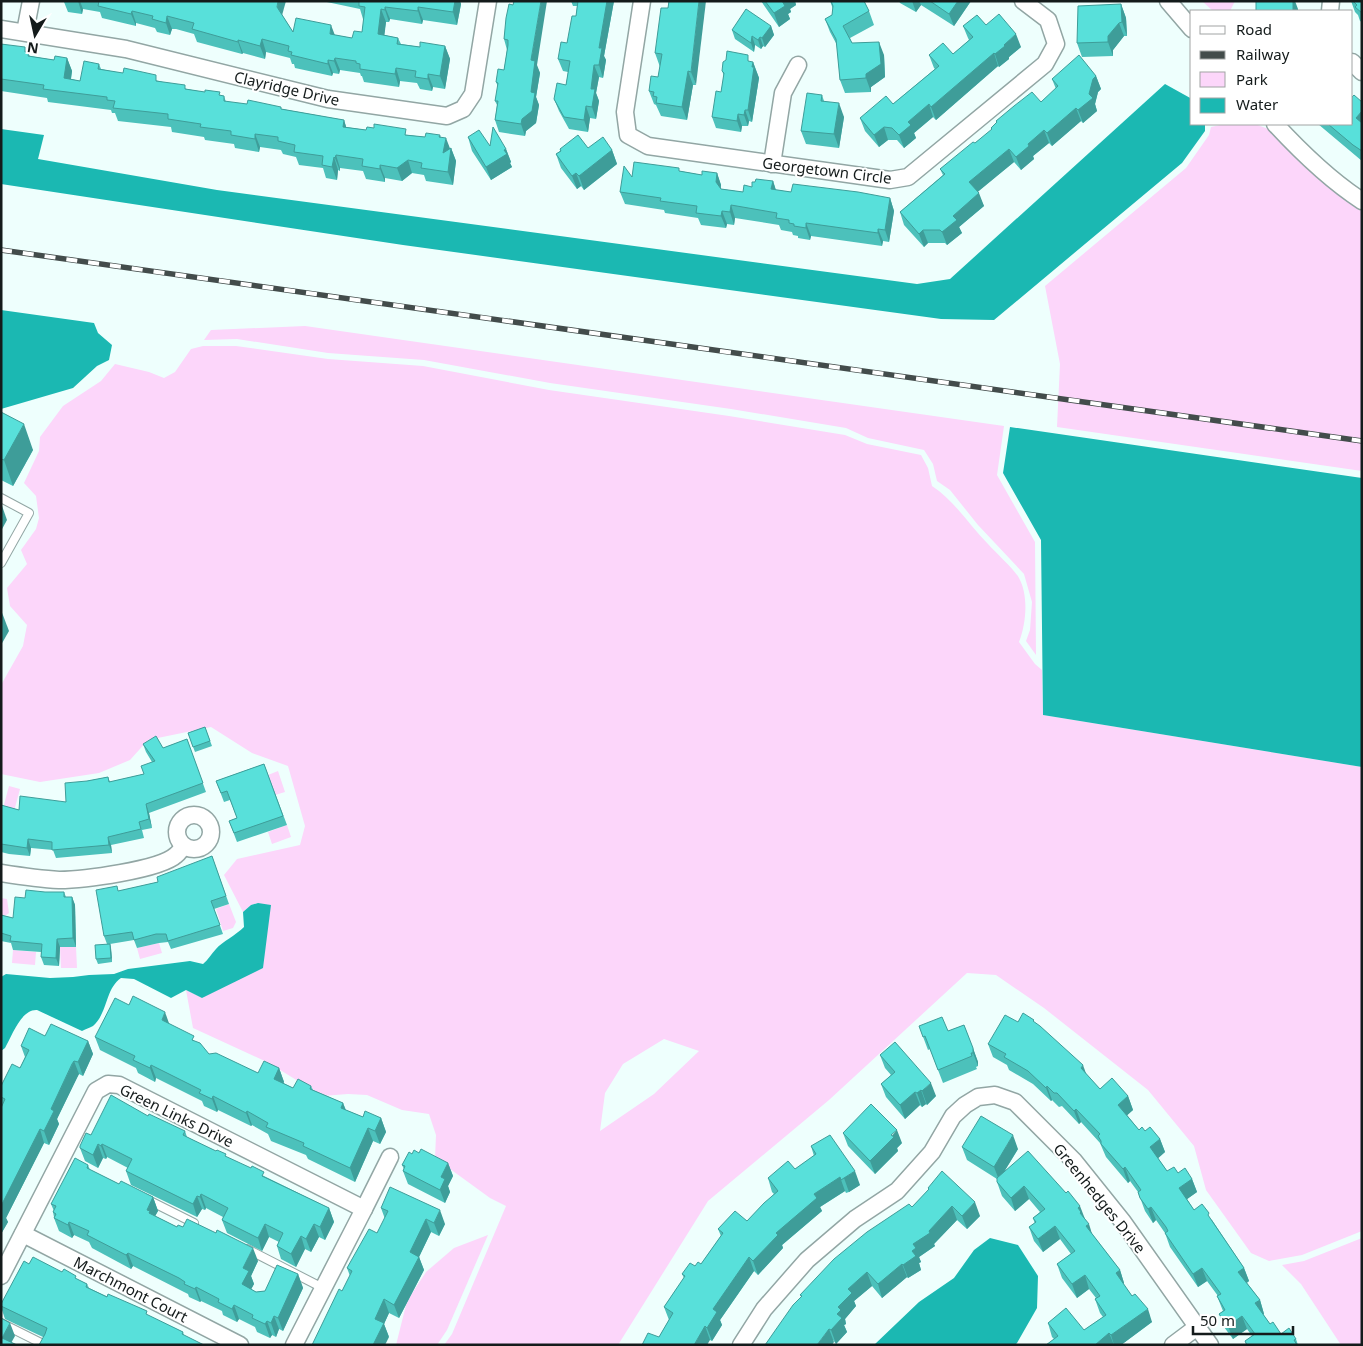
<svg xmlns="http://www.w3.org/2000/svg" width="1363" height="1346" viewBox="0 0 1363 1346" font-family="'Noto Sans',sans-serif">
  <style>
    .green { fill: #fcd6fa; fill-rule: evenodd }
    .water { fill: #1bb8b2 }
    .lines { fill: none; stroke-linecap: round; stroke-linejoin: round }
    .service-casing { stroke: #92a6a4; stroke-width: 10 }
    .minor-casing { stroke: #92a6a4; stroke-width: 19 }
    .service { stroke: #fff; stroke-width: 8 }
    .minor { stroke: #fff; stroke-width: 16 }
    .rail-casing { stroke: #434c4b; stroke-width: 5.5 }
    .rail { stroke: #fff; stroke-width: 4; stroke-dasharray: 11; stroke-linecap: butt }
    .wall { fill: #4cc1bb }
    .shaded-wall { fill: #3e9d99 }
    .building { fill: #58e0da; stroke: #3e9d99 }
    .labels { text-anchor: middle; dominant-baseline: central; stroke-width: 4; stroke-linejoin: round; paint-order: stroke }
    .street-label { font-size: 15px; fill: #141b1b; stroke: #fff }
  </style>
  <rect width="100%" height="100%" fill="#eefffd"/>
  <g class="green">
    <path d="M1202,1H1235L1230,11H1213Z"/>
    <path d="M1225,124H1255L1271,130L1288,149L1345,199L1362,210V471L1057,427L1060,364L1045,286L1186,168L1209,135L1211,127Z"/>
    <path d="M305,326L1004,426L997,475L1035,542L1036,655L1026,641L1030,630L1032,602L1024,574L978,525L950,490L937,481L933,464L924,450L868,438L846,428L731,409L550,383L424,360L328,353L237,339L204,340L211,330Z"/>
    <path d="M203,346H236L328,359L423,366L549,390L729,416L845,435L867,444L921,455L928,468L932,486C955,501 969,525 988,544C996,553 1014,569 1019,578C1029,596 1026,624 1019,642L1035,664L1042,670L1043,715L1362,767V1231L1302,1255L1269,1261L1251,1253L1206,1190L1194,1146L1148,1090L1044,1008L996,975L967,973L829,1100L708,1201L618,1345H444L452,1334L506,1206L490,1198L435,1158L436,1135L429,1114L402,1110L367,1095L348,1094L322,1096L269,1063L193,1028L186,990L203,998L258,903L251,905L243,912L224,875L237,859L300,845L305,826L288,766L252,753L211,727L148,740L130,760L99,773L40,782L1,774V685L23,646L27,625L10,606L7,588L27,564L21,550L36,529L39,518L36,496L24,483L39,451L40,437L63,406L101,381L115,364L149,372L164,378L175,372L191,349ZM664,1039L699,1051L654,1094L600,1131L605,1093L623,1064Z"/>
    <path d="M278,771L285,792L275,795L268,775Z"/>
    <path d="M9,786L20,789L13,815L2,812Z"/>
    <path d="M287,825L291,837L272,844L268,832Z"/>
    <path d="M1,898L7,899L9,913L1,919Z"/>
    <path d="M229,904L236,922L233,928L223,931L216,909Z"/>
    <path d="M159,943L162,953L140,959L137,948Z"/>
    <path d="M60,947H76L77,968H61Z"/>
    <path d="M13,950L36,952L35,965L12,963Z"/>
    <path d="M488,1235L447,1330L437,1345H396L407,1301L426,1272L454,1248Z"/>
    <path d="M1362,1238V1345H1341L1301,1284L1282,1265L1304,1261Z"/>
  </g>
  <g class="water">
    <path d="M1165,84L1192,99V124H1205V131L1182,163L994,320L941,319L403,245L1,184V129L44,135L38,159L217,190L917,284L950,279Z"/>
    <path d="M1,310L94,323L98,333L112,345L109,360L97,366L73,388L1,409Z"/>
    <path d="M1010,427L1362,478V767L1043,715L1041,540L1003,473Z"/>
    <path d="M258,903L271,905L263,968L202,998L186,990L171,998L134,979L121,978C105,989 108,1013 93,1026C90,1028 85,1029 82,1031L37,1010C21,1009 12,1036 5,1048L1,1051V977L6,974L50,978L73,977L89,975L114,974L128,969L190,961L203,964C208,960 211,954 216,949C222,942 236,935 244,927L243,912L251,905Z"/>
    <path d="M990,1238L1018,1245L1038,1276L1037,1308L1017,1343L1015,1345H874L919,1302L954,1278L974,1250Z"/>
  </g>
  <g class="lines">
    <g class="service-casing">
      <g id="service">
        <path d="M1,498L29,513L1,563"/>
        <path d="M146,1199L194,1223"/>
        <path d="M247,1249L323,1288"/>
        <path d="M1,1323L45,1345"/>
      </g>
    </g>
    <g class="minor-casing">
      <g id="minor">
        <path d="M642,1L625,112L628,135L648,146L890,180L908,177L1045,64L1056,44L1048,20L1023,1"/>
        <path d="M1168,1L1192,29"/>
        <path d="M1330,11L1331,1"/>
        <path d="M1,29L126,49L328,99L447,116L463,109L473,94L488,1"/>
        <path d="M25,32L31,1"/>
        <path d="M1352,62L1362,72"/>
        <path d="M1275,124C1300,151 1331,181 1362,201"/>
        <path d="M772,164L783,93L798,65"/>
        <circle cx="194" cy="832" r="17"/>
        <path d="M1,873C20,876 40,879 59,880C82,880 160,870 176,855C179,853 181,849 184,846"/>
        <path d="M364,1209L390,1157"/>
        <path d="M23,1234L240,1345"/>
        <path d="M1,1276L96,1091L108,1084L119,1085L364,1209L294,1345"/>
        <path d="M741,1345L764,1309L807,1260L855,1219L897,1191L932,1152L953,1116L965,1105L978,1097L995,1095L1015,1102L1074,1161L1123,1222L1210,1345"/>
        <path d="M1173,1345L1197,1327"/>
      </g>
    </g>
    <use href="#service" class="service"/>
    <use href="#minor" class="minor"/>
    <g class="rail-casing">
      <path id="rail" d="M1,250L1362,441"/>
    </g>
    <use href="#rail" class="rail"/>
  </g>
  <g class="wall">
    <path d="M62,1H237L282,15L293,32L335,35L352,38L362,32L364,19H363L360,9L322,1H460L461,4L457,25L423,20L422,24L390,19L389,22H386L384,35L398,38L401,44L420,47L445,46L450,59L445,89L433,87L432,91L420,89L417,83L400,81L399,87L364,82L362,76H361L360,73L340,70L339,74L333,73L332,76L295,68L294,64H292L290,58L266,52L265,59L243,53L242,54L197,42L194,34L176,29H172L170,35L157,32L155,28L136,23V26L102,18L100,12L83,9L82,14L68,12L64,2Z"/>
    <path d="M571,1H614L604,56L606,60L603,78L599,77L596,93L599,101L596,119L590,118L588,132L569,129L559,111L554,99L566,85L568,72L563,71L558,59L567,43L576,16L577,6H573Z"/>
    <path d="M669,1L696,85H693L687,120L661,116L656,105L654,104L649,91L658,77L660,67L655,53L668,8Z"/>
    <path d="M761,1H795L796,5L790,9L791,12L788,14L790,19L779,27Z"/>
    <path d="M830,1H864L869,11L874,25L850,38L852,43L884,55L885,77L871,87V92L845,93L840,80L837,45L830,32L825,19L832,15L833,9Z"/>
    <path d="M899,1H971L954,26L921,5L916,12L900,3Z"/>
    <path d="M1351,1H1362V22L1360,21L1358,15L1355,12Z"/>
    <path d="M509,4L540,73L536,97L539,105L536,123L526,131L525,136L499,132L495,120L497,105L495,101L498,87L496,82L504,70L507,50L504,39Z"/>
    <path d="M1121,4L1126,18L1127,36H1124L1113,50V56L1082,57L1077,43Z"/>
    <path d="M986,25L1021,47L1009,57V59L999,67L998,66L936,120L933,117L914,133L916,138L904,148L897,140H888L879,147L865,131L860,118L893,104L935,69L934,68L929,55L953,54L969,40L968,38L963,26Z"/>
    <path d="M771,26L774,35L765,47L763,46L761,49L755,45L754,52L735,39L732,30Z"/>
    <path d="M1,44L27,52L30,56L54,60L67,58L72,71L71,79L80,81L99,64L101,69L159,81L187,89L224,96L226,102L282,109L344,120L346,127L366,130L425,137H441L450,149L451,148L456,161L453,185L426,181L424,175L412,173L402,181L385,178V182L366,179L363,171L340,168V171L338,170L337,180L326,178L323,168L299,165L296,157L283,154L281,150L260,147L259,152L235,148L234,144L205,140L204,137L172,132L171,127L118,121L115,113H112L111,110L48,102L47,98L1,91Z"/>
    <path d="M751,62H753L759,78L752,122L749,121L748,126H742L741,132L716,128L712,117L721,92L724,76L722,71Z"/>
    <path d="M1096,76L1101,89L1098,92L1095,104L1097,111L1083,123L1081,121L1052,146L1049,143L1033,156L1034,159L1021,170L1014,162L977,192L984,206L959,227L962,233L947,245L945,243H928L924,247L904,225L900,212L943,175L940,169L975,143L992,130L991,128L997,122L996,121L1041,102L1056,89L1052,79Z"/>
    <path d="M822,95L824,101L844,117L839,148L806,144L801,131Z"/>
    <path d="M1362,102V161L1318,124H1352Z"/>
    <path d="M468,137L490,146L506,149L511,162L510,163L512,167L491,180L472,151Z"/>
    <path d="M588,148L612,150L617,164L584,190L581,186L577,189L561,168L556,154L560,151V149Z"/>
    <path d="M680,171L702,175L717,173L721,185V189L743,192L752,187L755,182L773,181L776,190L791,192L890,198L894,211L889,242L883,241L882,246L811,236L810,240L798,238V236L793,235L792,232L781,230L779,225L735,218L734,225L727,224L726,228L701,225L698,218L665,213L664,210L625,204L620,192Z"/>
    <path d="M1,412L33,450L13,486L1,480Z"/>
    <path d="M205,727L212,746L195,752L188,733Z"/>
    <path d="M187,739L206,792L149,813L152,828L142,830L144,838L111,845L112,853L56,858L53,850L31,848L30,856L9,854L1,852V805L19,810L66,802L87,781L108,777L110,782L144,774L152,762L146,752L143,744L163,748Z"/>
    <path d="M264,764L287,825L237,842L229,821L237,818L230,800L224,802L216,781Z"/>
    <path d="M212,856L229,904L214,909L223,934L171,949L168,942L159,943L137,948L134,940L110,944L111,948L112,962L98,964L96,959L107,944L104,936L119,891L158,882Z"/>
    <path d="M45,892H64L66,897H72L75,905L76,947H60L59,966L44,965L41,957V952L13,950L11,943L1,941V915L13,918L25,898Z"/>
    <path d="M1018,1022L1035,1023L1100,1089L1128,1096L1133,1110L1127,1115L1139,1130L1145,1131L1160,1139L1165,1152L1158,1158L1167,1171L1178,1173L1192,1179L1197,1192L1187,1199L1194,1210L1212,1220L1244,1268L1249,1281L1247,1283L1260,1300L1264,1314H1263L1270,1324L1281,1334L1296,1339L1298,1345H1246L1245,1341L1252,1336L1247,1329L1233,1339L1224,1327L1219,1314L1223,1311L1217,1296H1218L1207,1281L1198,1287L1170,1247L1165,1233L1156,1220L1153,1223L1145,1211L1138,1192L1130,1181L1128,1183L1106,1157L1100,1143L1081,1122L1079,1124L1062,1106L1059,1107L1052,1100L1051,1101L1033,1084L1009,1070L1007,1065L993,1057L988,1044Z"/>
    <path d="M170,1024L196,1042L209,1054L258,1073L279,1068L284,1082L283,1083L293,1088L311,1086L313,1090L343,1103L346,1110L363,1117L381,1118L386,1132L380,1144L373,1141L355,1182L308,1159L306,1155L271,1141L268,1134L252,1125L251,1126L218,1110L217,1112L204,1106L202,1101L156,1078L155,1082L138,1073L136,1068L100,1050L95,1037Z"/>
    <path d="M964,1025L978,1062V1066L976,1067L977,1069L943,1083L930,1049L928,1050L919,1026L948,1031Z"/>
    <path d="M45,1036L88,1041L93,1054L83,1076L79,1074L77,1077L57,1119L59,1124L49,1145L44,1143L6,1218L8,1222L1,1234V1086L20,1068L25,1057L21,1046Z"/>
    <path d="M880,1055L936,1096L927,1105L926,1104L922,1107L920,1105L905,1119L886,1097L881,1084L891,1075L885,1068Z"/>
    <path d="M148,1116L185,1131L187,1137L266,1177L329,1208L334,1222L325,1240L319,1237L311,1252L305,1249L296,1267L281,1259L277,1246L279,1242L269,1237L262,1251L227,1233L222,1220L223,1217L206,1208L205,1210L202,1209L197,1217L131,1185L126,1171L128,1168L107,1157L106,1159L103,1158L98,1168L85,1161L80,1148L91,1135Z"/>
    <path d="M843,1133L902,1143L897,1148L898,1151L875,1174L848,1146Z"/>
    <path d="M811,1146L860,1185L849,1192L846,1193L845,1191L820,1207L822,1211L782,1245L783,1248L758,1275L754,1271L720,1320L722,1325L712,1341L710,1340L659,1337L669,1320L664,1307L684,1278L682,1274L695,1266L701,1264L721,1236L718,1229L747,1221L774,1194L772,1192L768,1178L795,1169L814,1156Z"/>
    <path d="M962,1147L1018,1149L1004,1172L1084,1218L1092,1234L1120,1270L1124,1283L1123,1284L1152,1322L1121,1345H1046L1054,1339L1052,1337L1048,1323L1084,1330L1103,1317L1100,1313L1095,1299L1096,1298L1089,1289L1077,1298L1062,1278L1057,1264L1071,1254L1060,1239L1043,1252L1034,1241L1029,1227L1035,1224L1033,1218L1040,1212L1029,1199L1015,1211L1002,1196L997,1182V1179L967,1160Z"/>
    <path d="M419,1153L448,1163L453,1176L448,1186L450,1192L445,1203L408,1184L403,1171L404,1169L402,1165L412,1154Z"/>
    <path d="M88,1165L90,1170L119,1184L153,1197L158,1211L155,1216L177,1227L258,1261L251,1276L254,1284L251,1289L256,1292L265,1291L298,1274L303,1288L283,1331L279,1329L276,1337L272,1335L270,1338L257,1332L255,1327L239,1319L237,1322L223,1315L222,1311L201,1301L200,1302L189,1297L188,1294L184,1292L133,1266L131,1269L92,1248L89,1242L74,1235L72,1238L59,1231L54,1218V1217L53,1212L54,1211L51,1204Z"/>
    <path d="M928,1188L980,1216L967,1229L957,1220L934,1244L935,1246L919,1257L921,1262L919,1263L921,1270L908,1278L907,1277L882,1298L872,1286L854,1301L856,1306L845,1319L846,1324L844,1325L847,1332L836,1344L800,1295L912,1207L929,1190Z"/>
    <path d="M381,1208L445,1224L439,1236L431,1232L419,1257L424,1270L399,1318L389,1313L384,1324L389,1337L342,1291L350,1276L347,1268L377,1233L385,1219Z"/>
    <path d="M29,1264L62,1272L87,1284L89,1288L183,1332L184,1335L43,1337L5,1319L1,1307V1304Z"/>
  </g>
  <g class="shaded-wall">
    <path d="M78,1H80L83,9L82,14Z"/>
    <path d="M278,1H286L281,19L277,7Z"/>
    <path d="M455,1H460L461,4L457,25L453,12Z"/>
    <path d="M541,1H547L537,65L540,73L536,97L539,105L536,123L526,131L525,136L521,124L522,119L531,92V60Z"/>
    <path d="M607,1H614L604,56L606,60L603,78L599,65V48Z"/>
    <path d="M699,1H706L696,85L691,72Z"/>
    <path d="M782,1H795L796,5L790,9L791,12L788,14L790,19L779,27L774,13Z"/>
    <path d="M912,1H919L921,5L916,12Z"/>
    <path d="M958,1H971L954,26L949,14Z"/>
    <path d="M1293,1H1295L1298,9V11H1293Z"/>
    <path d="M1121,4L1126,18L1127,36L1122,22Z"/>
    <path d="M385,7L390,19L389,22L385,10Z"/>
    <path d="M418,7L423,20L422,24L418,11Z"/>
    <path d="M381,9L386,22L383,47L378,34Z"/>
    <path d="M132,11L136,23V26L131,14Z"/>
    <path d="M167,16L172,29L170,35L166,23Z"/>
    <path d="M1119,23L1124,36L1113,50V56L1108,42V36Z"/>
    <path d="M331,25L336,38L330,34Z"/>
    <path d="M771,26L774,35L765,47L762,38Z"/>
    <path d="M1016,34L1021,47L1009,57V59L999,67L995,54L1004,45Z"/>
    <path d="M752,36L755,45L754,52L751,43Z"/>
    <path d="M760,37L763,46L761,49L758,40Z"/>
    <path d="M262,39L266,52L265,59L260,46Z"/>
    <path d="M238,40L243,53L242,54L238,42Z"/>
    <path d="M879,42L884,55L885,77L871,87V92L866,78V74Z"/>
    <path d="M445,46L450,59L445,89L440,76Z"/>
    <path d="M994,53L998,66L936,120L931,107Z"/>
    <path d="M67,58L72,71L69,91L64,78Z"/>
    <path d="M335,58L340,70L339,74L334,61Z"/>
    <path d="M328,60L333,73L332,76L328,64Z"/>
    <path d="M753,62L759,78L752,122L748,110Z"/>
    <path d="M594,65L599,77L596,93L599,101L596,119L592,107L591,89Z"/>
    <path d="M396,68L400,81L399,87L395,74Z"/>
    <path d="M688,71L693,85L687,120L682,107Z"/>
    <path d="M428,74L433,87L432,91L428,79Z"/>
    <path d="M1096,76L1101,89L1098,92L1095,104L1097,111L1083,123L1078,110L1093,79Z"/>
    <path d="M839,103L844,117L839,148L834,134Z"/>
    <path d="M929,104L933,117L914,133L916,138L904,148L899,135L908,122Z"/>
    <path d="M586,106L590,118L588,132L584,120Z"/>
    <path d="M1076,108L1081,121L1052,146L1047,133Z"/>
    <path d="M745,110L749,121L748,126L744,115Z"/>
    <path d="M1362,111V130L1356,118Z"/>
    <path d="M738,114L742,126L741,132L737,121Z"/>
    <path d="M344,120L348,133L343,127Z"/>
    <path d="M884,127L888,140L879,147L874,135Z"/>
    <path d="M1044,130L1049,143L1033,156L1034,159L1021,170L1016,157L1028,144Z"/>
    <path d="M255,134L260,147L259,152L255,139Z"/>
    <path d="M440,135L444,147L446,138L451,151L443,153L439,137Z"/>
    <path d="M451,148L456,161L453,185L448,172Z"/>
    <path d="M506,149L511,162L510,163L512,167L491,180L486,167Z"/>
    <path d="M1009,149L1014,162L974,195L969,182Z"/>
    <path d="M612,150L617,164L584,190L579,176Z"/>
    <path d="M336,155L340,168V171L335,158Z"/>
    <path d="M334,157L338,170L337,180L332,167Z"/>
    <path d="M408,160L412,173L402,181L397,168Z"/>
    <path d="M380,165L385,178V182L380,169Z"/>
    <path d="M576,173L581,186L577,189L572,176Z"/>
    <path d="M717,173L721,185L720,194L716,182Z"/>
    <path d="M773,181L777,194L771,189Z"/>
    <path d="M979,193L984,206L959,227L962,233L947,245L942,232L953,216Z"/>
    <path d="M890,198L894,211L889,242L885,230Z"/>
    <path d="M731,205L735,218L734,225L730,212Z"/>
    <path d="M722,211L727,224L726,228L721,216Z"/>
    <path d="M806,223L811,236L810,240L806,228Z"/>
    <path d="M878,229L883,241L882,246L878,233Z"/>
    <path d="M923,230L928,243L924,247L919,234Z"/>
    <path d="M24,424L33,450L13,486L4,460Z"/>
    <path d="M1,503L7,520L1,531Z"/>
    <path d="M1,610L9,631L1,645Z"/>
    <path d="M146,804L149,813L152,828L149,819Z"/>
    <path d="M108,837L111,845L112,853L109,845Z"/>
    <path d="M28,839L31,848L30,856L27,848Z"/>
    <path d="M72,897L75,905L76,947L73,938Z"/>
    <path d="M57,939L60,947L59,966L56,958Z"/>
    <path d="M110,944L111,948L112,962L111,958Z"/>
    <path d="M165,1012L170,1026L162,1020Z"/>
    <path d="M88,1041L93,1054L83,1076L78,1062Z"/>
    <path d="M973,1048L978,1062V1066L973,1053Z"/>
    <path d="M74,1061L79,1074L57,1119L59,1124L49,1145L44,1131L51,1109Z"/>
    <path d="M151,1065L156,1078L155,1082L150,1068Z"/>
    <path d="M1083,1065L1088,1079L1081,1068Z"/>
    <path d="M279,1068L284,1082L279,1092L274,1079Z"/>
    <path d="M931,1083L936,1096L927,1105L922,1091Z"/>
    <path d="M1047,1086L1052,1100L1051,1101L1046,1088Z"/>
    <path d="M921,1090L926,1104L922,1107L917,1093Z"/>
    <path d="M915,1092L920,1105L905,1119L900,1105Z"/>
    <path d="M213,1096L218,1110L217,1112L212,1099Z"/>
    <path d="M1128,1096L1133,1110L1123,1119L1118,1105Z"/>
    <path d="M343,1103L348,1117L341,1108Z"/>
    <path d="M1076,1109L1081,1122L1079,1124L1074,1111Z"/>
    <path d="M247,1111L252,1125L251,1126L246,1113Z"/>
    <path d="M381,1118L386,1132L380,1144L375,1131Z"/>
    <path d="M368,1128L373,1141L355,1182L350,1168Z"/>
    <path d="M40,1129L44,1143L6,1218L8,1222L1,1234V1206Z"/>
    <path d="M897,1130L902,1143L897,1148L898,1151L875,1174L870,1161Z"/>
    <path d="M1013,1135L1018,1149L999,1180L994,1167Z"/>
    <path d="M1160,1139L1165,1152L1155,1161L1150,1147Z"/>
    <path d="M98,1144L103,1158L98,1168L93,1155Z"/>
    <path d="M102,1144L107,1157L106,1159L101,1146Z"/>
    <path d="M448,1163L453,1176L448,1186L450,1192L445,1203L440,1190L441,1177Z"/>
    <path d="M1125,1167L1130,1181L1128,1183L1123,1169Z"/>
    <path d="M855,1171L860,1185L849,1192L844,1178Z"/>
    <path d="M840,1177L845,1191L820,1207L822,1211L782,1245L783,1248L758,1275L753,1261L776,1233L814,1194Z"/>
    <path d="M1192,1179L1197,1192L1183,1202L1179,1188Z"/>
    <path d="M1024,1186L1029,1199L1015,1211L1011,1198Z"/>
    <path d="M201,1194L206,1208L205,1210L200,1197Z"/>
    <path d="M197,1196L202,1209L197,1217L193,1204Z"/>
    <path d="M153,1197L158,1211L153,1220L147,1210Z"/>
    <path d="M975,1202L980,1216L967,1229L962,1216Z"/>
    <path d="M952,1206L957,1220L934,1244L935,1246L919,1257L921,1262L919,1263L921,1270L908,1278L903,1265L912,1251L913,1244L929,1231Z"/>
    <path d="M1080,1206L1085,1219L1086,1225L1078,1208Z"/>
    <path d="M1151,1207L1156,1220L1153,1223L1148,1209Z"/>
    <path d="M329,1208L334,1222L325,1240L320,1227Z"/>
    <path d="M440,1210L445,1224L439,1236L434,1223Z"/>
    <path d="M426,1219L431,1232L419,1257L424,1270L399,1318L394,1305L410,1252Z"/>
    <path d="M69,1222L74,1235L72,1238L68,1225Z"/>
    <path d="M265,1224L269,1237L262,1251L258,1238Z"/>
    <path d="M314,1224L319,1237L311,1252L306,1239Z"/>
    <path d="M1089,1224L1093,1237L1086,1226Z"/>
    <path d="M1055,1226L1060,1239L1043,1252L1038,1239Z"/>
    <path d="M301,1236L305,1249L296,1267L291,1254Z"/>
    <path d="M253,1248L258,1261L251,1276L254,1284L247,1297L242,1284L243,1268Z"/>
    <path d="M128,1253L133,1266L131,1269L126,1255Z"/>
    <path d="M749,1257L754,1271L720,1320L722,1325L712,1341L707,1328L713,1309Z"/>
    <path d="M902,1264L907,1277L882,1298L878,1284Z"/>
    <path d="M1202,1268L1207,1281L1198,1287L1193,1274Z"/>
    <path d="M1244,1268L1249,1281L1243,1285L1238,1272Z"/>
    <path d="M1120,1270L1124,1283L1120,1286L1116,1273Z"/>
    <path d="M867,1272L872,1286L854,1301L856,1306L845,1319L846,1324L844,1325L847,1332L836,1344L831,1330L838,1307L848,1289Z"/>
    <path d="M298,1274L303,1288L283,1331L278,1318Z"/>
    <path d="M1085,1275L1089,1289L1077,1298L1072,1284Z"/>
    <path d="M196,1287L201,1301L200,1302L195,1289Z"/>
    <path d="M384,1299L389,1313L384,1324L389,1337L385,1345H373L375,1319Z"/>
    <path d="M1260,1300L1264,1314L1260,1317L1255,1303Z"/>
    <path d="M234,1305L239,1319L237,1322L232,1309Z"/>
    <path d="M1148,1309L1152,1322L1121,1345H1114L1111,1335Z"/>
    <path d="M274,1316L279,1329L276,1337L271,1323Z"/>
    <path d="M1242,1316L1247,1329L1233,1339L1228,1326Z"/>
    <path d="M267,1321L272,1335L270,1338L265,1324Z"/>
    <path d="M10,1323L15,1336L10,1345L2,1338Z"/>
    <path d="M705,1326L710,1340L707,1345H694Z"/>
    <path d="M829,1329L834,1342L832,1345H817Z"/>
    <path d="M1109,1333L1114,1345H1095Z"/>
  </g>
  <g class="building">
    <path d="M99,1H278L277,7L293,32L296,18L331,25L330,34L352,38L354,31L362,32L365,7L359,6V1H455L453,12L418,7V11L385,7V10L381,9L378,34L398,38L397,44L420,47V42L445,46L440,76L428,74V79L415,77L416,71L396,68L395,74L360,69V64L356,63V61L335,58L334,61L328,60V64L291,55L292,52L288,51L289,46L262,39L260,46L238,40V42L192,29L194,23L167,16L166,23L152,19L153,16L132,11L131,14L98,6Z"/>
    <path d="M514,1H541L531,60L535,61L531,92L535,93L532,111L522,119L521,124L495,120L498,101H495L498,83L496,82L498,69L504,70L508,45V40L504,39L506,18L509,4L513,5Z"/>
    <path d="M578,1H607L599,48H602L599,65H594L591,89H595L592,107L586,106L584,120L564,117L554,99L557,83L566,85L570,61L558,59L561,42L567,43L572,16H576Z"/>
    <path d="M669,1H699L691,72L688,71L682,107L656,103L657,97L653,96L654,92L649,91L651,76L658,77L662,54L655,53L661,8H668Z"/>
    <path d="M765,1H782L785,6L774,13Z"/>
    <path d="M831,1H864L869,11L843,26L852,43L879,42L881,64L866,74V78L840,80L836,39L825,19L832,15L833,6Z"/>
    <path d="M930,1H958L949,14Z"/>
    <rect x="1256" y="1" width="37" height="10"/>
    <path d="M1353,1H1362V13L1355,7L1357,5Z"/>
    <path d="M1121,4L1122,22L1119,23L1108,36V42L1077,43L1078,6Z"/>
    <path d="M746,9L771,26L762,38L760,37L758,40L752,36L751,43L732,30Z"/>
    <path d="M999,14L1016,34L1004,45L1005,46L995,54L994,53L931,107L929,104L908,122L911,125L899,135L892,128L884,127L874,135L860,118L886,96L893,104L939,66L929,55L943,43L953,54L973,37L963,26L977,15L986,25Z"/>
    <path d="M1,44L25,47V52H29L28,56L54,60L55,56L67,58L64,78L80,81L84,61L99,64L98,69L123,73L124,68L156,75V81L185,85V89L205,92V90L220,92L219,95L224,96V101L247,104L248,100L281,107V109L344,120L343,127L366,130L367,127L374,128V124L406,129L405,135L425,137L426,133L440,135L439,137L446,138L443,153L451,148L448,172L421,168L422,163L408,160L397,168L380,165V169L362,166L363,159L336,155L335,158L334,157L332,167L322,165L323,156L294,152L295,145L278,141V137L255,134V139L231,135V131L200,127L201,124L168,119V114L113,108L115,101L107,100V97L43,89L44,85L1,79Z"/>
    <path d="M727,51L748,55V61L753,62L752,67H754L748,110H745L744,115L738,114L737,121L712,117L716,91L721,92L724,73L722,71L723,62L726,60Z"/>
    <path d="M1079,55L1096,76L1093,79L1089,94L1093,98L1078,110L1076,108L1047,133L1044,130L1028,144L1029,146L1016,157L1009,149L969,182L979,193L953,216L957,220L942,232L940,230H923L919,234L900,212L945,174L940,169L973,142L975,143L992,129L991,128L997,122L996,121L1014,106L1032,92L1041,102L1058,86L1052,79Z"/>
    <path d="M807,93L822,95L821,101L839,103L834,134L801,131Z"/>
    <path d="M1354,95L1362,102V111L1356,118L1362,123V151L1353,145L1328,124H1352V97Z"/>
    <path d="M493,127L506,149L504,150L507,154L486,167L468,137L479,130L490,146Z"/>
    <path d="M578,135L588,148L603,137L612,150L579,176L576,173L572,176L556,154L561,151L560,149Z"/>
    <path d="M634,162L679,168V171L702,175V171L717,173L716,182L721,189L743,192L744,185L752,187V182H755L756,179L773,181L771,189L791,192L793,184L858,192L890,198L885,230L878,229V233L806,223V228L794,226V224L789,223V220L776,218L777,213L731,205L730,212L722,211L721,216L696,213L697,206L660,201L661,198L620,192L624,166L632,177Z"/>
    <path d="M1,412L24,424L4,460L1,459Z"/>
    <path d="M205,727L210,741L193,747L188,733Z"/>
    <path d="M156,736L163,748L187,739L203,783L146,804L149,819L139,822L141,829L108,837L109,845L52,850V842L28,839L27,848L1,844V805L19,810L20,796L66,802L65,783L87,781L108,777L109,782L144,774L141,766L155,761L143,744Z"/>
    <path d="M264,764L283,816L234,833L229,821L237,818L227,791L221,793L216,781Z"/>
    <path d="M212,856L226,896L211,901L220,925L168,941L166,934H156L134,940L132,932L104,936L96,890L117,886L118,891L158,882L157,877Z"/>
    <path d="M26,890L45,892H64V897H72L73,938L57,939L56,958L41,957L42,944L10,941L11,936L1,933V915L13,918L15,897L25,898Z"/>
    <path d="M110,944L111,958L96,959L95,945Z"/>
    <path d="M133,996L165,1012L162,1020L194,1036L192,1040L200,1043L209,1054L216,1053L258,1073L264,1061L279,1068L274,1079L293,1088L298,1079L311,1086L310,1089L343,1103L341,1108L363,1117L365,1111L381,1118L375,1131L368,1128L350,1168L303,1146L304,1143L266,1127L268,1123L247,1111L246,1113L213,1096L212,1099L199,1093L201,1090L151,1065L150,1068L133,1060L135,1056L95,1037L115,998L129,1005Z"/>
    <path d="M1023,1013L1034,1020L1033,1021L1040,1026L1083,1065L1081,1068L1100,1089L1112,1078L1128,1096L1118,1105L1139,1130L1142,1127L1145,1131L1150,1127L1160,1139L1150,1147L1167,1171L1174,1167L1178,1173L1185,1168L1192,1179L1179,1188L1194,1210L1202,1204L1209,1213L1208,1215L1244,1268L1238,1272L1260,1300L1255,1303L1270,1324L1273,1322L1281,1334L1289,1328L1296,1339L1294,1340L1297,1345H1247L1245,1341L1255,1334L1242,1316L1228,1326L1219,1314L1225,1310L1217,1296L1221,1294L1202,1268L1193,1274L1165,1233L1168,1231L1166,1227L1151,1207L1148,1209L1140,1198L1138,1192L1141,1190L1125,1167L1123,1169L1101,1144V1141L1098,1136L1100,1134L1076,1109L1074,1111L1057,1093H1054L1047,1086L1046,1088L1028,1071L1004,1057L1006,1054L988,1044L1005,1015L1018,1022Z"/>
    <path d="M942,1017L948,1031L964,1025L973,1048V1053H971L972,1056L938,1070L925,1036L923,1037L919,1026Z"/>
    <path d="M51,1024L88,1041L78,1062L74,1061L72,1064L51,1109L54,1111L44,1131L40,1129L1,1206V1108L5,1099L1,1097V1086L12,1064L20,1068L29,1050L21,1046L29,1028L45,1036Z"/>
    <path d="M895,1042L931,1083L922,1091L921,1090L917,1093L915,1092L900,1105L881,1084L895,1072L880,1055Z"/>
    <path d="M111,1095L148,1116L149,1114L185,1131L183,1135L191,1139L216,1151L217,1150L226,1154L225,1156L251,1168L252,1166L264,1172L262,1176L329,1208L320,1227L314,1224L306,1239L301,1236L291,1254L277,1246L283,1233L265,1224L258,1238L222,1220L228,1208L201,1194L200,1197L197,1196L193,1204L126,1171L132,1159L102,1144L101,1146L98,1144L93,1155L80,1148V1146L86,1133L91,1135Z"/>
    <path d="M871,1104L897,1130L891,1135L894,1137L870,1161L843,1133Z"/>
    <path d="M981,1116L1013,1135L994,1167L962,1147Z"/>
    <path d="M830,1135L855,1171L844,1178L841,1180L840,1177L814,1194L817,1198L776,1233L778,1235L753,1261L749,1257L713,1309L717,1312L707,1328L705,1326L694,1345H642L648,1333L659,1337L673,1313L664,1307L685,1276L682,1274L690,1263L695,1266L698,1262L701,1264L723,1233L718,1229L735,1211L747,1221L764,1203L778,1191L768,1178L788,1161L795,1169L816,1154L811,1146Z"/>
    <path d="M421,1149L448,1163L441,1177L445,1179L440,1190L403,1171L405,1166L402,1165L409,1152L412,1154L414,1150L419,1153Z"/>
    <path d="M1028,1151L1066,1193L1068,1191L1080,1206L1078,1208L1081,1212L1080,1213L1089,1224L1086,1226L1120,1270L1116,1273L1132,1296L1135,1294L1148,1309L1111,1335L1109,1333L1095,1345H1046L1058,1336L1048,1323L1066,1308L1084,1330L1106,1315L1095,1299L1100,1296L1085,1275L1072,1284L1057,1264L1075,1251L1055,1226L1038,1239L1029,1227L1036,1222L1033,1218L1045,1209L1024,1186L1011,1198L997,1182V1178Z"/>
    <path d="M75,1158L88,1165L87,1168L119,1184L121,1181L153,1197L147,1210L150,1211L149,1213L177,1227L178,1225L183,1227L187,1219L216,1233L217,1230L253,1248L243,1268L249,1271L242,1284L256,1292L265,1291L277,1265L298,1274L278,1318L274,1316L271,1323L267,1321L265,1324L252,1318L253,1315L234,1305L232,1309L218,1302L219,1299L196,1287L195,1289L184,1284L185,1282L179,1278L128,1253L126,1255L87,1235L89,1231L69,1222L68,1225L54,1218L56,1214L53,1212L56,1206L51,1204Z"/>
    <path d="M942,1171L975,1202L962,1216L952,1206L929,1231L930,1233L913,1244L916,1248L912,1251L916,1256L903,1265L902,1264L878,1284L867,1272L848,1289L852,1293L838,1307L841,1310L837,1314L842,1318L831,1330L829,1329L817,1345H765L793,1305L802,1296L800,1295L834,1259L867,1232L909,1204L912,1207L929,1189L928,1188Z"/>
    <path d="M390,1187L440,1210L434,1223L426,1219L410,1252L419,1257L394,1305L384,1299L375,1319L384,1323L373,1345H312L339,1289L342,1291L352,1271L347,1268L369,1229L377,1233L388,1211L381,1208Z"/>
    <path d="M33,1257L62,1272L64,1269L76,1276L75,1278L87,1284L86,1287L107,1297L108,1294L147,1311L146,1314L183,1332L182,1334L204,1345H39L45,1334L47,1328L1,1306V1304L24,1261L29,1264Z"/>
    <path d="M1,1318L10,1323L2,1338L17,1345H1Z"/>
  </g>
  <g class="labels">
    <g class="street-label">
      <text transform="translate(287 88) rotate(13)">Clayridge Drive</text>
      <text transform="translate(827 170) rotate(7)">Georgetown Circle</text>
      <text transform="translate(177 1115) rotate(26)">Green Links Drive</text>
      <text transform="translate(1100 1198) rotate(51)">Greenhedges Drive</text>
      <text transform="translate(131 1289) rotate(27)">Marchmont Court</text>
    </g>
  </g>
  <rect width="1363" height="1346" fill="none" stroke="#141b1b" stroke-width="5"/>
  <rect x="1190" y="10" width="162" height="115" fill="#ffffff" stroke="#a1a4a4"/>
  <rect x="1200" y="26" width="25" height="8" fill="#ffffff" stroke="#a1a4a4"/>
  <text x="1236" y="35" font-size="15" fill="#141b1b">Road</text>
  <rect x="1200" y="51" width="25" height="8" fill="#434c4b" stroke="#a1a4a4"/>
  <text x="1236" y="60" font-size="15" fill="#141b1b">Railway</text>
  <rect x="1200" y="72" width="25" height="15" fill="#fcd6fa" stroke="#a1a4a4"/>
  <text x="1236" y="85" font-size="15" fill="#141b1b">Park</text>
  <rect x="1200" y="98" width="25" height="15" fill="#1bb8b2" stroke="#a1a4a4"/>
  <text x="1236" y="110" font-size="15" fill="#141b1b">Water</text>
  <g transform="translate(35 35) rotate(189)" stroke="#ffffff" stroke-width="4" paint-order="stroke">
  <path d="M0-4L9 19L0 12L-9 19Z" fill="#141b1b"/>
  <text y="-8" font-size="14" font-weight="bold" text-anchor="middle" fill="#141b1b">N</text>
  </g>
  <path d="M1193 1326v8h100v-8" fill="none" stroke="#141b1b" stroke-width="2.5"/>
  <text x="1200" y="1326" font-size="15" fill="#141b1b" stroke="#ffffff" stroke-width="4" paint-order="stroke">50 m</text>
</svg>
